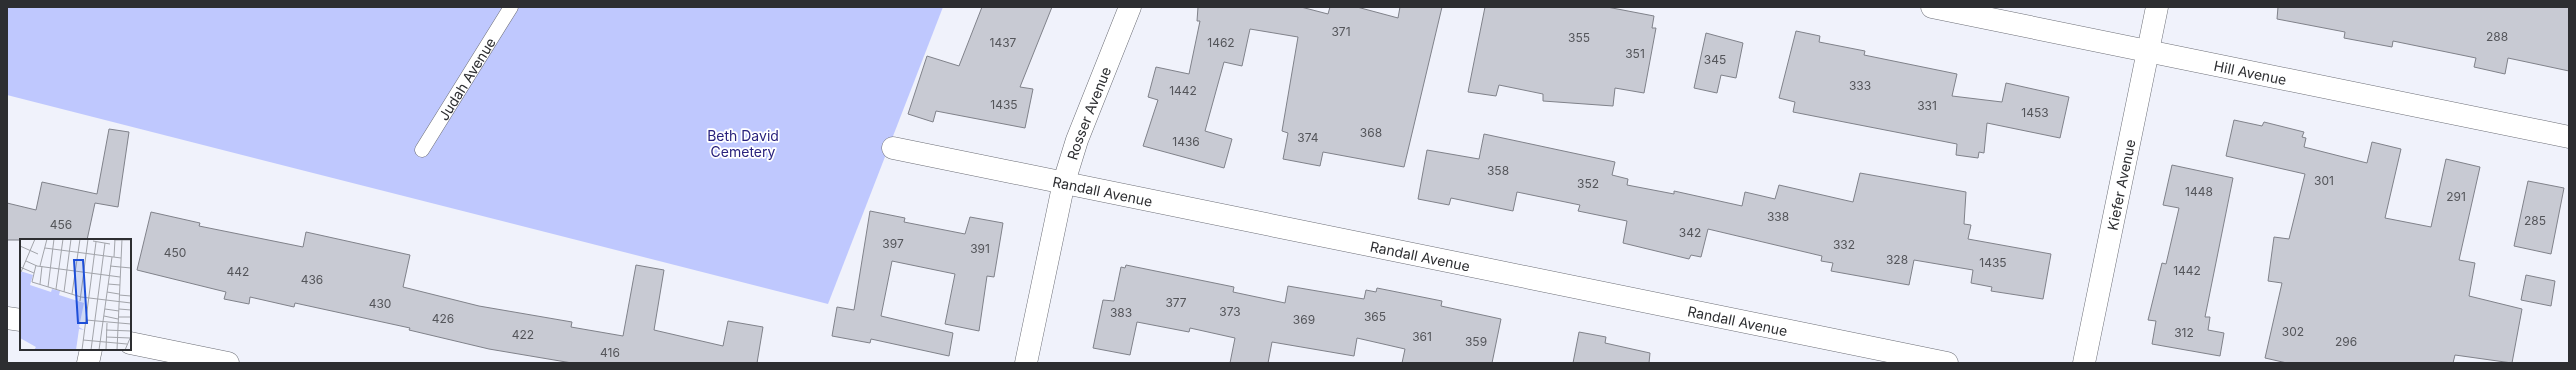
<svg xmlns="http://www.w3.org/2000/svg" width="2576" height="370" viewBox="0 0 2576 370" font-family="Inter,sans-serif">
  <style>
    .green { fill: #bfc8fe }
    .building { fill: #c8cad3; stroke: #80828a }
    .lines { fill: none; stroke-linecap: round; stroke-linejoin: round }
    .lane-casing { stroke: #6c6e76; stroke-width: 15 }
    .street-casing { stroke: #6c6e76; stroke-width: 23 }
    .lane { stroke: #fff; stroke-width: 14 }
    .street { stroke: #fff; stroke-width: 22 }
    .labels { text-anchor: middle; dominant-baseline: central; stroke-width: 3.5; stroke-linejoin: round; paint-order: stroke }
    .number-label { font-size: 12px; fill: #54555a }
    .street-label { font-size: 14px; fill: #2d2e31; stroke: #fff }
    .park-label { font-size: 14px; fill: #28217c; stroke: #fff }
    .inset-road { fill: none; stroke: #a2a4aa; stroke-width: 1 }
    .view { fill: #1d4ed8; fill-opacity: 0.15; stroke: #1d4ed8; stroke-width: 2 }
    .inset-edge { fill: none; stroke: #2d2e31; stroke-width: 2 }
  </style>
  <rect width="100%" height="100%" fill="#f0f2fb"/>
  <path class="green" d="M7,7H943L828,304L7,95Z"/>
  <g class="building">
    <path d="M982,7H1052L1020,87L1033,89L1025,128L936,111L933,122L908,114L927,56L959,66Z"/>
    <path d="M1198,7H1301L1328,14L1330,7H1357L1398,18L1400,7H1442L1404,167L1323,152L1320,166L1283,159L1288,133L1282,131L1298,37L1250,29L1242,66L1224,62L1205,131L1232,139L1224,168L1143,146L1158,100L1148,97L1156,67L1189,74L1200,21H1197Z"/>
    <path d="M1485,7H1607L1654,16L1652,28H1656L1644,93L1615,88L1613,106L1543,101V94L1499,85L1496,96L1468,92Z"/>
    <path d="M2278,7H2569V71L2508,58L2505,74L2474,67L2476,58L2393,41L2392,47L2344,38L2345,32L2277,19Z"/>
    <path d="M1796,31L1820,36L1819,42L1865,51L1864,55L1957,74L1952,96L2002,102L2006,83L2069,97L2060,138L1987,123L1984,153L1979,152L1978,158L1956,155L1957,144L1793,112L1795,102L1779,98Z"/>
    <path d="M1706,33L1743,43L1736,78L1721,75L1717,93L1694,88Z"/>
    <path d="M2234,120L2262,126L2264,122L2304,132L2302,137L2306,138L2304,147L2367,163L2372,142L2401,149L2385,218L2431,227L2446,159L2480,167L2459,260L2475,263L2469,296L2522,309L2512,363L2455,355L2453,363H2287L2265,358L2282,283L2268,281L2274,237L2289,239L2305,174L2226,156Z"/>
    <path d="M109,129L129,132L118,207L95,203L87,240H7V203L36,210L42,182L97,194Z"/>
    <path d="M1484,134L1615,162L1612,175L1628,179L1627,185L1674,194V191L1742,206L1745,192L1775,199L1779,185L1853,202L1860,173L1966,192L1964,224L1971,225L1968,239L2051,254L2043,299L1991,291L1992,287L1971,283L1973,270L1914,260L1909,285L1831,271L1833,263L1821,261L1822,256L1708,229L1701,257L1691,255L1689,259L1623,243L1627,221L1578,211L1580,205L1517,192L1513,211L1451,198L1449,205L1418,199L1427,150L1479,159Z"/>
    <path d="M2172,165L2233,178L2205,317H2210L2208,330L2224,333L2220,356L2152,344L2156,321L2148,320L2162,263L2166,264L2179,208L2163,205Z"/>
    <path d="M2528,181L2564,188L2551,254L2514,246Z"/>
    <path d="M870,211L905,218L904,222L965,234L970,217L1003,223L994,277L987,276L979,331L945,324L955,274L892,261L881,316L953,333L949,356L871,339L870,343L832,336L837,307L854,310Z"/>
    <path d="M151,212L200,223L199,226L303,247L306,232L410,255L403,287L479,306L572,322L571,327L623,336L636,265L664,270L654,330L723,346L728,321L763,327L757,363H572L489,349L409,330L410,328L295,303L294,307L250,297L249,304L224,299L226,292L137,270Z"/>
    <path d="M1126,265L1234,287L1233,292L1285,303L1288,286L1364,299L1366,290L1376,292L1377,288L1442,301L1441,306L1501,319L1492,363H1402L1405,349L1357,338L1354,356L1272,342L1268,363H1230L1235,338L1190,328L1189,332L1137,322L1130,355L1093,348L1103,300L1114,301L1121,267L1125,268Z"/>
    <path d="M2526,275L2555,281L2551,306L2521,300Z"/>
    <path d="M1579,332L1606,337L1605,343L1650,353L1649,363H1573Z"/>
  </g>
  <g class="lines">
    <g class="lane-casing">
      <g id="lane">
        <path id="s1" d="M422,150L511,7"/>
      </g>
    </g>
    <g class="street-casing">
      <g id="street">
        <path id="s2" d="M1932,7L2569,137"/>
        <path id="s3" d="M893,148L1947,363"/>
        <path d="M7,318L21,320"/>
        <path d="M130,343L228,363"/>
        <path d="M88,363L91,349"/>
        <path id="s4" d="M1026,363L1064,182L1077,140L1130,7"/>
        <path id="s5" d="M2084,363L2157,7"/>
      </g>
    </g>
    <use href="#lane" class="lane"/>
    <use href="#street" class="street"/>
  </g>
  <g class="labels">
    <g class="number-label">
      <text x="1341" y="31">371</text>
      <text x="2497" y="36">288</text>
      <text x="1579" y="37">355</text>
      <text x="1003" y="42">1437</text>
      <text x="1221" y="42">1462</text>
      <text x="1635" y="53">351</text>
      <text x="1715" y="59">345</text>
      <text x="1860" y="85">333</text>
      <text x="1183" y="90">1442</text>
      <text x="1004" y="104">1435</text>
      <text x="1927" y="105">331</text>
      <text x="2035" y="112">1453</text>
      <text x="1371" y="132">368</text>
      <text x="1308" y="137">374</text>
      <text x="1186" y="141">1436</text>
      <text x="1498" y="170">358</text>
      <text x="2324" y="180">301</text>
      <text x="1588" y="183">352</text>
      <text x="2199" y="191">1448</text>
      <text x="2456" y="196">291</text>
      <text x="1778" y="216">338</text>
      <text x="2535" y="220">285</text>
      <text x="61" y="224">456</text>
      <text x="1690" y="232">342</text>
      <text x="893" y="243">397</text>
      <text x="1844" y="244">332</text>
      <text x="980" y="248">391</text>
      <text x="175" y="252">450</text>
      <text x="1897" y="259">328</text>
      <text x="1993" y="262">1435</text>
      <text x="2187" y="270">1442</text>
      <text x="238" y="271">442</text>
      <text x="312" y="279">436</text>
      <text x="1176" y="302">377</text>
      <text x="380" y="303">430</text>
      <text x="1230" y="311">373</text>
      <text x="1121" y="312">383</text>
      <text x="1375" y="316">365</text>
      <text x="443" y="318">426</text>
      <text x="1304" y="319">369</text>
      <text x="2293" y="331">302</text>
      <text x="2184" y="332">312</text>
      <text x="523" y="334">422</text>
      <text x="1422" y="336">361</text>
      <text x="1476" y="341">359</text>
      <text x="2346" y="341">296</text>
      <text x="610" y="352">416</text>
    </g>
    <g class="street-label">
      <text stroke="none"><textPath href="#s2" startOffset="325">Hill Avenue</textPath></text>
      <text stroke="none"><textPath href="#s1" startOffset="84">Judah Avenue</textPath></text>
      <text stroke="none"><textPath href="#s4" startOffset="258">Rosser Avenue</textPath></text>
      <text stroke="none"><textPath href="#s5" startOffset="182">Kiefer Avenue</textPath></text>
      <text stroke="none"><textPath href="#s3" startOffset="214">Randall Avenue</textPath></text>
      <text stroke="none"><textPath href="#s3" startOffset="538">Randall Avenue</textPath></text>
      <text stroke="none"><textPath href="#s3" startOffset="862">Randall Avenue</textPath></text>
    </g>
    <g class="park-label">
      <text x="743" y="135">Beth David<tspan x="743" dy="16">Cemetery</tspan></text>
    </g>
  </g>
  <g transform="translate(20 239)">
    <rect width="111" height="111" fill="#f0f2fb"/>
    <path d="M0,32L13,36L10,46L31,53L32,50L40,52L39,56L64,64L59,88L64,91L59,90L56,111H14L16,108L0,99Z" fill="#bfc8fe"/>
    <path class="inset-road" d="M94,1H111M73,2L90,5M0,7L18,15M25,9L101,19M94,18L95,0M6,22L17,27L100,38M16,26L12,43L61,58L111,64M20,27L27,0M90,27L111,29M0,28L14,34M1,33L15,0M20,45L22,27M88,45L100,46M28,48L34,0M36,50L43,0M44,53L51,0M87,53L99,55M52,55L60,0M99,56L111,57M60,62L68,0M85,70L99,72M99,70L111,71M84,77L98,80M98,78H111M66,81L111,85M86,91L111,92M86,98L110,99M63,101L107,105M62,111L76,3M71,111L85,4M79,111L92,18M86,111L87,84M97,111L102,0M105,111L111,97"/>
    <path class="view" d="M54,21H63L67,84H58Z"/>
    <rect width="111" height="111" class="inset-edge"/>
  </g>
  <rect width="2576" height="370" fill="none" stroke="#2d2e31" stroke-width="16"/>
</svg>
